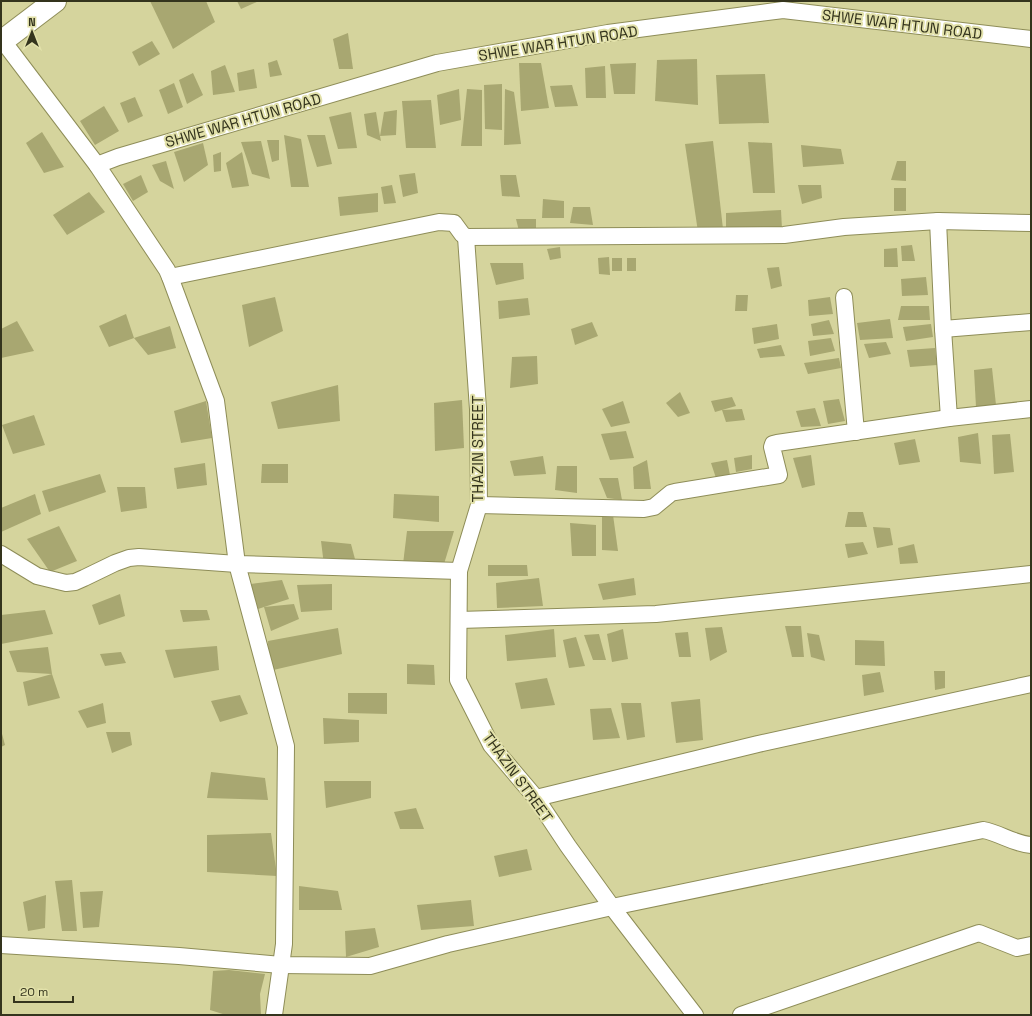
<svg xmlns="http://www.w3.org/2000/svg" width="1032" height="1016" viewBox="0 0 1032 1016" font-family="'Space Grotesk',sans-serif">
  <style>
    .building { fill: #a8a771 }
    .lines { fill: none; stroke-linecap: round; stroke-linejoin: round }
    .minor-casing { stroke: #8e8d58; stroke-width: 18 }
    .trunk-casing { stroke: #8e8d58; stroke-width: 24 }
    .minor { stroke: #fff; stroke-width: 16 }
    .trunk { stroke: #fff; stroke-width: 22 }
    .labels { text-anchor: middle; dominant-baseline: central; stroke-width: 4; stroke-linejoin: round; paint-order: stroke }
    .street-label { font-size: 15px; fill: #34341d; stroke: #e2e1aa }
  </style>
  <rect width="100%" height="100%" fill="#d5d49d"/>
  <g class="building">
    <path d="M150,1H206L215,22L173,49Z"/>
    <path d="M237,1H259L241,9Z"/>
    <path d="M348,33L353,69H339L333,39Z"/>
    <path d="M152,41L160,54L139,66L132,52Z"/>
    <path d="M697,59L698,105L655,101L657,60Z"/>
    <path d="M277,60L282,75L270,77L268,63Z"/>
    <path d="M519,63H541L549,108L521,111Z"/>
    <path d="M636,63L635,94H614L610,64Z"/>
    <path d="M225,65L235,92L213,95L211,71Z"/>
    <path d="M605,66L606,98H586L585,68Z"/>
    <path d="M254,69L257,88L239,91L237,73Z"/>
    <path d="M193,73L203,95L187,104L179,80Z"/>
    <path d="M765,74L769,123L719,124L716,75Z"/>
    <path d="M174,83L183,107L168,114L159,90Z"/>
    <path d="M502,84V130L485,129L484,85Z"/>
    <path d="M572,85L578,106L555,107L550,86Z"/>
    <path d="M459,89L461,120L440,125L437,95Z"/>
    <path d="M467,89L482,90V146H461Z"/>
    <path d="M505,89L514,92L521,144L504,145Z"/>
    <path d="M135,97L143,116L128,123L120,103Z"/>
    <path d="M431,100L436,148H406L402,101Z"/>
    <path d="M104,106L119,131L95,145L80,121Z"/>
    <path d="M397,110L396,135L380,136L381,141L367,135L364,114L376,112L380,136L384,112Z"/>
    <path d="M351,112L357,148L338,149L329,117Z"/>
    <path d="M42,132L64,167L44,173L26,143Z"/>
    <path d="M284,135L301,139L309,187H291Z"/>
    <path d="M307,135H325L332,164L317,167Z"/>
    <path d="M267,140H279V160L272,162Z"/>
    <path d="M261,141L270,179L252,174L241,142Z"/>
    <path d="M713,141L723,229L698,232L685,144Z"/>
    <path d="M748,142L772,143L775,193H753Z"/>
    <path d="M203,143L208,165L184,182L174,152Z"/>
    <path d="M801,145L841,149L844,164L803,167Z"/>
    <path d="M221,152V171L214,172L213,155Z"/>
    <path d="M242,152L249,186L232,188L226,163Z"/>
    <path d="M166,161L174,189L160,181L152,165Z"/>
    <path d="M897,161H906V181L891,180Z"/>
    <path d="M415,173L418,193L403,197L399,175Z"/>
    <path d="M141,175L148,192L133,201L123,184Z"/>
    <path d="M500,175H516L520,197L502,196Z"/>
    <path d="M392,185L396,203L384,204L381,187Z"/>
    <path d="M798,185H821L822,198L802,204Z"/>
    <rect x="894" y="188" width="12" height="23"/>
    <path d="M89,192L105,212L67,235L53,215Z"/>
    <path d="M378,193V212L340,216L338,197Z"/>
    <path d="M543,199L564,201V218H542Z"/>
    <path d="M573,207H590L593,225L570,223Z"/>
    <path d="M781,210L782,229L726,233V213Z"/>
    <path d="M516,219H536V230L519,231Z"/>
    <path d="M912,245L915,261H902L901,246Z"/>
    <path d="M560,247L561,258L550,260L547,249Z"/>
    <path d="M897,248L898,267H884V249Z"/>
    <path d="M609,257L610,275L599,274L598,258Z"/>
    <rect x="612" y="258" width="10" height="13"/>
    <rect x="627" y="258" width="9" height="13"/>
    <path d="M490,263H523L524,279L496,285Z"/>
    <path d="M779,267L782,286L771,289L767,268Z"/>
    <path d="M926,277L928,295L902,296L901,279Z"/>
    <path d="M736,295H748L747,311H735Z"/>
    <path d="M275,297L283,331L249,347L242,305Z"/>
    <path d="M830,297L833,314L809,316L808,300Z"/>
    <path d="M528,298L530,315L499,319L498,301Z"/>
    <path d="M901,306H929L930,320H898Z"/>
    <path d="M126,314L134,338L109,347L99,326Z"/>
    <path d="M890,319L893,338L860,340L857,323Z"/>
    <path d="M829,320L834,334L813,336L811,324Z"/>
    <path d="M17,321L34,351L1,358V329Z"/>
    <path d="M592,322L598,336L575,345L571,329Z"/>
    <path d="M777,324L779,339L754,344L752,328Z"/>
    <path d="M931,324L933,337L906,341L903,327Z"/>
    <path d="M170,326L176,348L148,355L134,338Z"/>
    <path d="M831,338L835,351L810,356L808,341Z"/>
    <path d="M886,342L891,354L869,358L864,344Z"/>
    <path d="M781,345L785,356L760,358L757,349Z"/>
    <path d="M935,348L937,365L910,367L907,350Z"/>
    <path d="M537,356L538,384L510,388L512,357Z"/>
    <path d="M839,358L841,368L808,374L804,363Z"/>
    <path d="M992,368L996,405L976,407L974,370Z"/>
    <path d="M338,385L340,421L278,429L271,402Z"/>
    <path d="M680,392L690,413L678,417L666,403Z"/>
    <path d="M732,397L736,406L715,412L711,401Z"/>
    <path d="M839,399L845,421L828,424L823,401Z"/>
    <path d="M462,400L464,448L435,451L434,403Z"/>
    <path d="M206,401L212,438L181,443L174,411Z"/>
    <path d="M623,401L630,423L611,427L602,409Z"/>
    <path d="M815,408L821,426L801,427L796,411Z"/>
    <path d="M742,409L745,420L726,422L722,410Z"/>
    <path d="M34,415L45,445L13,454L2,425Z"/>
    <path d="M626,431L634,458L610,460L601,434Z"/>
    <path d="M978,433L981,464L960,462L958,437Z"/>
    <path d="M1010,434L1014,472L994,474L992,435Z"/>
    <path d="M915,439L920,462L899,465L894,443Z"/>
    <path d="M752,455V469L736,472L734,458Z"/>
    <path d="M811,455L815,485L802,488L793,458Z"/>
    <path d="M543,456L546,474L514,476L510,461Z"/>
    <path d="M647,460L651,489H634L633,467Z"/>
    <path d="M727,460L730,475L716,478L711,463Z"/>
    <path d="M205,463L207,485L177,489L174,468Z"/>
    <path d="M262,464H288V483H261Z"/>
    <path d="M557,466H577V493L555,490Z"/>
    <path d="M100,474L106,492L49,512L42,491Z"/>
    <path d="M599,478H618L622,500L607,498Z"/>
    <path d="M117,487H145L147,508L121,512Z"/>
    <path d="M35,494L41,514L1,532V508Z"/>
    <path d="M394,494L439,496V522L393,518Z"/>
    <path d="M848,512H863L867,527H845Z"/>
    <path d="M602,515H613L618,551L602,550Z"/>
    <path d="M570,523L596,525V556H572Z"/>
    <path d="M59,526L77,561L50,572L27,539Z"/>
    <path d="M873,527L890,528L893,545L877,548Z"/>
    <path d="M407,531H454L444,564H403Z"/>
    <path d="M321,541L351,544L356,563L324,565Z"/>
    <path d="M863,542L868,554L848,558L845,544Z"/>
    <path d="M914,544L918,563L900,564L898,548Z"/>
    <path d="M488,565H527L528,576H488Z"/>
    <path d="M539,578L543,606L497,608L496,583Z"/>
    <path d="M634,578L636,595L603,600L598,584Z"/>
    <path d="M282,580L289,599L264,607L294,604L299,619L271,631L264,607L258,609L251,584Z"/>
    <path d="M332,584V610L301,612L297,585Z"/>
    <path d="M120,594L125,616L99,625L92,605Z"/>
    <path d="M45,610L53,634L1,644V615Z"/>
    <path d="M180,610H207L210,620L183,622Z"/>
    <path d="M785,626H801L804,657H792Z"/>
    <path d="M722,627L727,652L710,661L705,628Z"/>
    <path d="M338,628L342,654L269,671L268,641Z"/>
    <path d="M554,629L556,657L507,661L505,635Z"/>
    <path d="M623,629L628,659L612,662L607,634Z"/>
    <path d="M688,632L691,657H679L675,633Z"/>
    <path d="M807,633L819,635L825,661L811,657Z"/>
    <path d="M599,634L606,660H593L584,635Z"/>
    <path d="M576,637L585,666L569,668L563,640Z"/>
    <path d="M855,640L884,641L885,666L855,665Z"/>
    <path d="M217,646L219,670L174,678L165,650Z"/>
    <path d="M48,647L52,674L60,698L28,706L23,682L52,674L17,672L9,651Z"/>
    <path d="M121,652L126,663L105,666L100,654Z"/>
    <path d="M407,664L434,665L435,685L407,684Z"/>
    <path d="M934,671H945V688L935,690Z"/>
    <path d="M880,672L884,692L864,696L862,675Z"/>
    <path d="M547,678L555,705L521,709L515,683Z"/>
    <path d="M348,693H387V714L348,713Z"/>
    <path d="M240,695L248,714L220,722L211,701Z"/>
    <path d="M700,699L703,740L676,743L671,702Z"/>
    <path d="M103,703L106,723L87,728L78,711Z"/>
    <path d="M621,703H641L645,737L627,740Z"/>
    <path d="M611,708L620,738L593,740L590,709Z"/>
    <path d="M323,718L359,720V742L324,744Z"/>
    <path d="M1,730L5,745L1,747Z"/>
    <path d="M106,732H130L132,745L112,753Z"/>
    <path d="M211,772L265,778L268,800L207,798Z"/>
    <path d="M324,781H371V798L326,808Z"/>
    <path d="M416,808L424,829H400L394,812Z"/>
    <path d="M271,833L277,876L207,872V835Z"/>
    <path d="M527,849L532,870L499,877L494,856Z"/>
    <path d="M72,880L77,931H62L55,881Z"/>
    <path d="M299,886L338,891L342,910H299Z"/>
    <path d="M103,891L99,927L83,928L80,892Z"/>
    <path d="M46,895L45,928L28,931L23,902Z"/>
    <path d="M471,900L474,926L421,930L417,905Z"/>
    <path d="M375,928L379,947L346,957L345,931Z"/>
    <path d="M229,970L265,974L260,994L261,1015H226L210,1010L213,971Z"/>
  </g>
  <g class="lines">
    <g class="minor-casing">
      <g id="minor">
        <path d="M3,41L97,165L167,270L170,277L216,401L237,564L286,746L284,944L274,1015"/>
        <path d="M97,165L118,157L437,63L608,33L783,10L1031,39"/>
        <path d="M938,221L943,329L949,418"/>
        <path d="M466,237L478,409L479,505L459,571L458,680L491,745L536,798L568,846L612,907L695,1015"/>
        <path d="M170,277L439,222L454,223L462,234L466,237L784,235L844,227L938,221L1031,223"/>
        <path d="M844,297L856,432"/>
        <path d="M943,329L1031,322"/>
        <path d="M479,505L644,509L654,507L671,493L675,492L779,475L772,447L773,444L777,443L949,418L1031,409"/>
        <path d="M1,554L37,576L66,583L75,582L84,578L115,563L129,558L139,557L237,564L459,571"/>
        <path d="M459,620L656,614L1031,574"/>
        <path d="M536,798L758,744L1031,684"/>
        <path d="M1,945L179,956L281,965L370,966L448,944L612,907L983,830C1000,833 1014,844 1031,845"/>
        <path d="M741,1015L979,933L1017,948L1031,945"/>
      </g>
    </g>
    <g class="trunk-casing">
      <path id="trunk" d="M1,42L55,1"/>
    </g>
    <use href="#minor" class="minor"/>
    <use href="#trunk" class="trunk"/>
  </g>
  <g class="labels">
    <g class="street-label">
      <text transform="translate(902 24) rotate(7)">SHWE WAR HTUN ROAD</text>
      <text transform="translate(558 43) rotate(-9)">SHWE WAR HTUN ROAD</text>
      <text transform="translate(243 120) rotate(-16)">SHWE WAR HTUN ROAD</text>
      <text transform="translate(477 449) rotate(-90)">THAZIN STREET</text>
      <text transform="translate(518 777) rotate(54)">THAZIN STREET</text>
    </g>
  </g>
  <rect width="1032" height="1016" fill="none" stroke="#34341d" stroke-width="4"/>
  <g transform="translate(32 32)" stroke="#e2e1aa" stroke-width="3" paint-order="stroke">
  <path d="M0-3L7 15L0 10L-7 15Z" fill="#34341d"/>
  <text y="-6" font-size="11" font-weight="bold" text-anchor="middle" fill="#34341d">N</text>
  </g>
  <path d="M14 996v6h59v-6" fill="none" stroke="#34341d" stroke-width="2"/>
  <text x="20" y="996" font-size="12" fill="#34341d" stroke="#e2e1aa" stroke-width="3" paint-order="stroke">20 m</text>
</svg>
